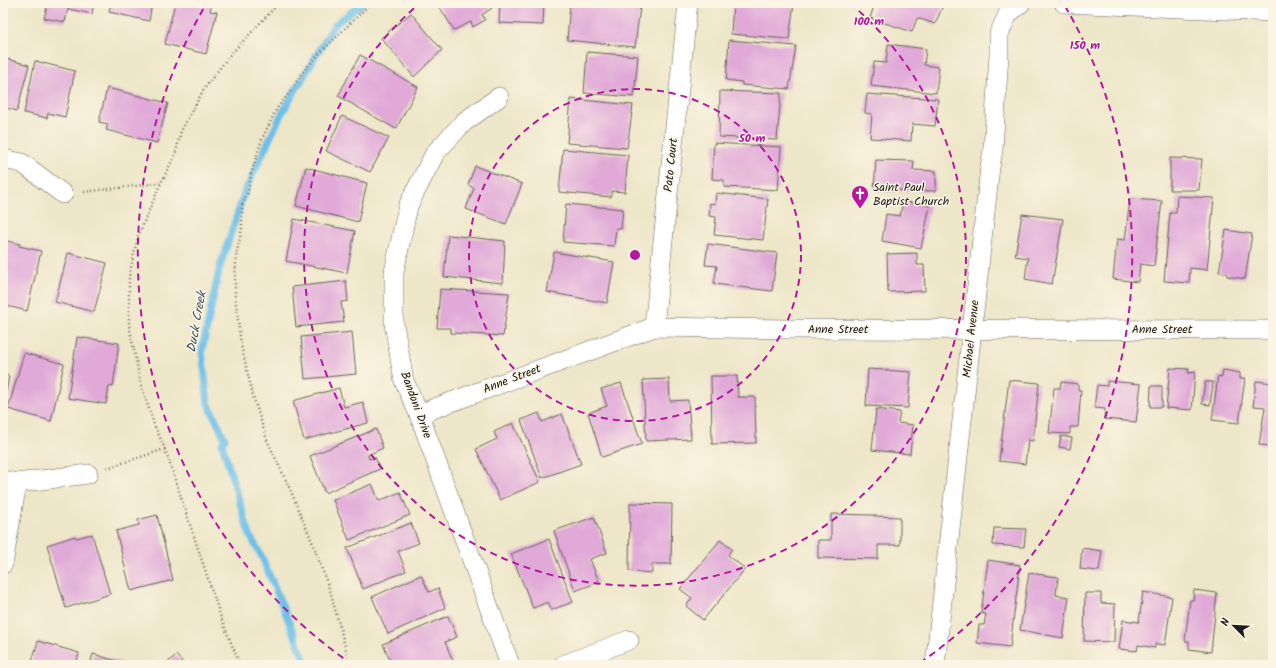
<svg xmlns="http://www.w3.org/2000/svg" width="1276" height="668" viewBox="0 0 1276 668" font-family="Kalam,sans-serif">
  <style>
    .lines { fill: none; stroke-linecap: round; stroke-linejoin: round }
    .stream { stroke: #6cc0e8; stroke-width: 7 }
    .building { fill: #e0a9d8 }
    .street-casing { stroke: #656358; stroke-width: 20 }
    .path { stroke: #656358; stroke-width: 2.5; stroke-dasharray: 1 3; stroke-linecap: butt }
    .street { stroke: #fff; stroke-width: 19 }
    .ring { fill: none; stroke: #b5179e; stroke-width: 2; stroke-dasharray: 7 5 }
    .labels { text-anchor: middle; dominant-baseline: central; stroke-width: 3; stroke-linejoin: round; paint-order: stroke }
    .street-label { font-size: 12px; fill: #1c1c1c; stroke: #fcf5e5 }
    .poi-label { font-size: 12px; fill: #1c1c1c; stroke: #fcf5e5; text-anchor: start }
    .water-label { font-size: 13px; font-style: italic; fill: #385563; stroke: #fcf5e5 }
    .centre { fill: #b5179e; stroke: #fcf5e5; stroke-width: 2 }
    .ring-label { font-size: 12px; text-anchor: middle; font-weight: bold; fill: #b5179e; stroke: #fcf5e5; stroke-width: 3; stroke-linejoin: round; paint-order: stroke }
  </style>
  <rect width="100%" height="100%" fill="#fcf5e5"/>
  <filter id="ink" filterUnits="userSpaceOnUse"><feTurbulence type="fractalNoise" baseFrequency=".025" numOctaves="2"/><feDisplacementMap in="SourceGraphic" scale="8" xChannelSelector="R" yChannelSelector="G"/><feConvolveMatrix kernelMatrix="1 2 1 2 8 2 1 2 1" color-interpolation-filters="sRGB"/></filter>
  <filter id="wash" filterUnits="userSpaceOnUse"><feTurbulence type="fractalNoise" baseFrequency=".012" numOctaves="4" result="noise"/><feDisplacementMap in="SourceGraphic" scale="16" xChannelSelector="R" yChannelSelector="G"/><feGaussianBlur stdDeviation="0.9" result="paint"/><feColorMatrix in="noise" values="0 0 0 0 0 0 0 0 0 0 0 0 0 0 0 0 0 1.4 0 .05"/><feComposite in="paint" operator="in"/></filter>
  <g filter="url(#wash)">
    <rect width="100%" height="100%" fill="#ede6c8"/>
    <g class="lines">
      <path class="stream" d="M307,665L261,555L250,536L222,444L225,439L208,403L202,351L220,266L245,191L281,115L334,25L363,3"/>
    </g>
    <g id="blocks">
      <g class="building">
        <path d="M48,3H94L92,14L68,9L65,22L44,18Z"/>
        <path d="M111,3H152L149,21L109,12Z"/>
        <path d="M175,3H212L210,11L217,12L206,54L165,44Z"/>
        <path d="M437,3H489L492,8L482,15L485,20L473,27L471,22L454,30Z"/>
        <path d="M500,3H544L543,25L499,23Z"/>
        <path d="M570,3H602L640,7L635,47L567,40Z"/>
        <path d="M733,3H794L789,39L731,34Z"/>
        <path d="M875,3H944L935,24L917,18L912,32L870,18Z"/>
        <path d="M411,13L442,50L414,77L381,38Z"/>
        <path d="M729,40L796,46L789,89L742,85V82L726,80Z"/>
        <path d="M888,44L926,49L924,65L939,67L936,93L871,86L874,62L886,63Z"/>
        <path d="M587,52L638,56L634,97L584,93Z"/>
        <path d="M360,55L418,87L396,129L338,96Z"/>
        <path d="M3,58L29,65L17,111L3,107Z"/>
        <path d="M35,61L75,71L65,117L48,113L47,118L24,113Z"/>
        <path d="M107,88L168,103L157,143L106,130L108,124L99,122Z"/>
        <path d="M720,91L781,93L777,140L719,137Z"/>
        <path d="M867,94L938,99L935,126L912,124L911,141L870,138L872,114L865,113Z"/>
        <path d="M571,99L633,105L627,148L567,143Z"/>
        <path d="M342,116L389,138L370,172L326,151Z"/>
        <path d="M714,143L781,147L778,190L724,187V180L712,179Z"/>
        <path d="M563,149L628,155L625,192L612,191L611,197L559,192Z"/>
        <path d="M1170,158L1202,159L1199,190H1170Z"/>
        <path d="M876,160L914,161L913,170L936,171V191L874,190Z"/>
        <path d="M475,166L522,184L506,224L466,209L474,188L468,185Z"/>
        <path d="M306,167L367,183L358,222L296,206Z"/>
        <path d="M716,193L768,199L763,240L714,235L716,217L709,216L710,203L715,204Z"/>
        <path d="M1177,196L1214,198L1207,270L1190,268L1189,283L1164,281L1170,213H1176Z"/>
        <path d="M1130,199L1162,201L1154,266L1140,264L1138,282L1113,279L1117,239L1125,240Z"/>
        <path d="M903,201L930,206L921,248L882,241L886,214L900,216Z"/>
        <path d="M566,204L623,209L621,229L616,228L614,246L563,242Z"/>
        <path d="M1022,214L1063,219L1052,284L1025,279L1028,258L1015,256Z"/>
        <path d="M294,219L355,231L347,273L286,261Z"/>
        <path d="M1226,230L1252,234L1245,279L1227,276V273L1219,272Z"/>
        <path d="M448,235L505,241L503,283L444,277Z"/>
        <path d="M3,240L20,244L19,246L41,251L27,311L3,305Z"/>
        <path d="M708,244L777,253L772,291L714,284L717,266L705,265Z"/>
        <path d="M554,252L614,262L607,303L547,292Z"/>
        <path d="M68,253L107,263L94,312L55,302Z"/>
        <path d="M917,253V265H924L925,291L888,292L887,254Z"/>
        <path d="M346,281L348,301L341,302L344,322L296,327L292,287Z"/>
        <path d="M440,289L509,293L503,336L451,333V328H437Z"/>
        <path d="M352,332L356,374L305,379L301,337Z"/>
        <path d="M77,337L119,343L113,387L109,386L106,404L68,398Z"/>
        <path d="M24,353L64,364L51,421L8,409Z"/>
        <path d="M1170,368L1189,369L1188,373L1195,372L1192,410L1166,408Z"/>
        <path d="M868,369L911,372L908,408L866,406Z"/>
        <path d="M1223,370L1240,373V379L1245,378L1239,423L1212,420L1218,376L1222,377Z"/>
        <path d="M3,374L9,376L4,405H3Z"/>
        <path d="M711,376H737L738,397H755L756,443L712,444Z"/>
        <path d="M669,379L670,401L688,400L691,439L646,441L643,380Z"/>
        <path d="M1009,380L1039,383L1033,441L1028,440L1025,464L999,461Z"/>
        <path d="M1107,381L1141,384L1136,422L1104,419L1105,409L1094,408L1097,385L1107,386Z"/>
        <path d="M1256,381L1273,383V446L1259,445L1265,407L1253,406Z"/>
        <path d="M1061,382L1078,384V390H1081L1078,427H1070V434L1049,433L1054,388H1060Z"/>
        <path d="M1205,382H1213L1210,405L1202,404Z"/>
        <path d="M621,383L642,444L602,457L588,413L607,406L601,389Z"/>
        <path d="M1151,386H1162V407H1150Z"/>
        <path d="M339,388L344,407L363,402L368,423L304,440L293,401Z"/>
        <path d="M876,409L900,412L898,423L913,425L910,454L872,450Z"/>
        <path d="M539,413L542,422L562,414L581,464L542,478L521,420Z"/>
        <path d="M513,423L540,482L500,500L476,449L497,439L494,432Z"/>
        <path d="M376,429L383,448L368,455L369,459L375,457L380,469L325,493L310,456Z"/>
        <path d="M1061,436L1072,438L1070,449L1059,447Z"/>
        <path d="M372,484L379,501L400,492L410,515L349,540L333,500Z"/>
        <path d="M630,503L672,504L671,564H652V573L629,571Z"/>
        <path d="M831,514L874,515V516L900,517V545H878V559L818,558V540H831Z"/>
        <path d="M157,515L173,580L131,591L116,531L139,525L138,520Z"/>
        <path d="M594,517L607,553L590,559L599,582L575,591L554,531Z"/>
        <path d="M411,523L419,543L398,551L406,571L363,589L347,548Z"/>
        <path d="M994,528L1026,529L1024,547L993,545Z"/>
        <path d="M92,534L110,594L66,608L47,545L75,536L76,538Z"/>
        <path d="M549,539L573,602L551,610L548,602L533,608L511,554Z"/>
        <path d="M720,540L732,549L728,555L745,569L703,620L686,606L692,598L680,589Z"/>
        <path d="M1082,548L1102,551L1099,571L1080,569Z"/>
        <path d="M988,560L1020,565L1010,647L977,643L979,625H984L986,614L981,613Z"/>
        <path d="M1029,573L1058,577L1056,595L1069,597L1063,638L1020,630Z"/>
        <path d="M421,575L429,592L438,588L445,608L388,634L372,597Z"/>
        <path d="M1194,590L1217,593L1211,652L1189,649V641H1185L1190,600H1193Z"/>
        <path d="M1143,592L1172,597L1165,645L1155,644V648L1138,645L1137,651L1119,649L1123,620L1139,622Z"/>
        <path d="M1085,593H1101V603L1115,604L1114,642L1084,641Z"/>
        <path d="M448,616L457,637L445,642L453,661L443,665H392L383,644Z"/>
        <path d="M38,641L79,653L76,665H31Z"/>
        <path d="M93,654L131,665H90Z"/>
        <path d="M176,655L185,665H165Z"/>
      </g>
    </g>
  </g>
  <g filter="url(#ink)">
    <use href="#blocks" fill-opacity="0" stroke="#656358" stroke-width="1"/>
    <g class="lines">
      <g class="street-casing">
        <g id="street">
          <path d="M1064,3L1273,12"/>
          <path d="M499,97L464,122L435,153L408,206L394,272V324L404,381L419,414L510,665"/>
          <path d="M3,159L22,163L63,194"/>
          <path d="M654,327L688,3"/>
          <path d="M419,414L654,327L787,329L1273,330"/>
          <path d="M3,480L17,483L88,474"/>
          <path d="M3,564L17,483"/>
          <path d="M563,665L629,640"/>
          <path d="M935,665L990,167L993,150L999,54V34L1008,14L1021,3"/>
        </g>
      </g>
      <g class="path">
        <path d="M84,192L160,183"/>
        <path d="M107,468L165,449"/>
        <path d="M240,665L220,615L165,449L154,424L141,385L129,325V276L138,236L161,183L175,155L181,131L204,89L229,56L279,3"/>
        <path d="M350,665L331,594L313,544L290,489L267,440L253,396L241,345L235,296V276L237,251L242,228V206L248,192L251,174L262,139L277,108L291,91L301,74L319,54L371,3"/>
      </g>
      <use href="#street" class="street"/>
    </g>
  </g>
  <g class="ring">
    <circle cx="635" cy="255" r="166"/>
    <path d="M850 3A331 331 0 1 1 420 3"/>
    <path d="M353 665A497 497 0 0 1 205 6M1065 6A497 497 0 0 1 917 665"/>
  </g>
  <defs>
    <g id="church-pin" transform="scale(0.9)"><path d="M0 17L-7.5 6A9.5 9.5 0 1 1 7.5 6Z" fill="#b5179e" stroke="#fcf5e5"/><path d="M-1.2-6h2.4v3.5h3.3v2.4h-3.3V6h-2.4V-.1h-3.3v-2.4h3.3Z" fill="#fff"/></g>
  </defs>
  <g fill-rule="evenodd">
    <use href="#church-pin" x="860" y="194"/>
  </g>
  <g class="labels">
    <g class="street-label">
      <text transform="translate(671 165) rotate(-84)">Pato Court</text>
      <text x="838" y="329">Anne Street</text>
      <text x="1162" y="329">Anne Street</text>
      <text transform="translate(971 339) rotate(-84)">Michael Avenue</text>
      <text transform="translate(512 379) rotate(-21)">Anne Street</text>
      <text transform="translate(416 405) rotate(70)">Bandoni Drive</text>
    </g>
    <g class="poi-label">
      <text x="873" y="187">Saint Paul<tspan x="873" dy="14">Baptist Church</tspan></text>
    </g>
    <g class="water-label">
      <text transform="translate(197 322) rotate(-80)">Duck Creek</text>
    </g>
  </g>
  <circle cx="635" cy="255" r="6" class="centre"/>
  <g class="ring-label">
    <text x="869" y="25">100 m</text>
    <text x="1085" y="49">150 m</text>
    <text x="752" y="142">50 m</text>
  </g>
  <rect width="1276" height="668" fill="none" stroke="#fcf5e5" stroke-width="16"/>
  <g transform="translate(1234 626) rotate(294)" stroke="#fcf5e5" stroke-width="3" paint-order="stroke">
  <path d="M0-3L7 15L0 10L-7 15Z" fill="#1c1c1c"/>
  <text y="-6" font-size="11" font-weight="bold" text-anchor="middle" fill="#1c1c1c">N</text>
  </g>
</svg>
